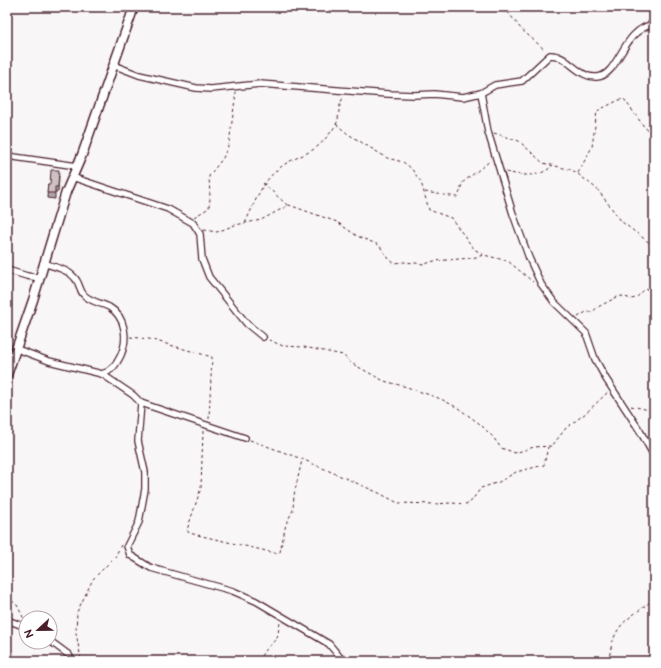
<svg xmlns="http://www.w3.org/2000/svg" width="661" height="668" viewBox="0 0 661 668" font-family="'Balsamiq Sans',sans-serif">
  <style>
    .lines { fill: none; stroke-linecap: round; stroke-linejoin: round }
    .street-casing { stroke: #4a1f2b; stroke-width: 8 }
    .secondary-casing { stroke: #4a1f2b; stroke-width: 11 }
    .path { stroke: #4a1f2b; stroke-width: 1; stroke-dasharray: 3 3; stroke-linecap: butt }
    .street { stroke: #fff; stroke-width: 5.5 }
    .secondary { stroke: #fff; stroke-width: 8 }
    .wall { fill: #b0a6a9; stroke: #4a1f2b }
    .building { fill: #cdc1c4; stroke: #4a1f2b }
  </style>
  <rect width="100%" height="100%" fill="#f8f6f7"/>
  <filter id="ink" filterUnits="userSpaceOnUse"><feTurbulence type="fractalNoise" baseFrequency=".025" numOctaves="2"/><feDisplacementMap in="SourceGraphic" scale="8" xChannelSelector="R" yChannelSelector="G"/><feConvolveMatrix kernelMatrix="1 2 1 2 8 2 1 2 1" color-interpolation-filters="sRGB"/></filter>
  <g filter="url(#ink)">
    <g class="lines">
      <g class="street-casing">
        <g id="street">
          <path d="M113,65L139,75L196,88L211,89L260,84L388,94L414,95L434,94L463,97L481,93L495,85L522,81L550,55C567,54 579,79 597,77C620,75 621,30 654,24"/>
          <path d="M481,93L488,132L513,214L529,258L541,284L554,302L586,333L595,359L606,379L640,431L654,456"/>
          <path d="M7,156L77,166"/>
          <path d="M72,177L168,209L193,223L200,234L202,259L209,277L247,324L263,337"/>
          <path d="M43,263C55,267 71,270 77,281C80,286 80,291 84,295C91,302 101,303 109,307C126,317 128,339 121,355C116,365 112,371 102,374"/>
          <path d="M7,270L27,276L40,278"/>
          <path d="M17,349L49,361L102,374L133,395L141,403L138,441L145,472V489L139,522L127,546L130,555L151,568L233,591L256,601L329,644L343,661"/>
          <path d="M141,403L245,438"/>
          <path d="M7,620L26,627"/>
          <path d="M50,641L69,655L72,661"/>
        </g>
      </g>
      <g class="secondary-casing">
        <path id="secondary" d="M7,375L33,300L66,192L82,155L134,7"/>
      </g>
      <g class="path">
        <path d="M504,7L521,29L545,50"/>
        <path d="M336,124L348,134L387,158L403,162L411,168L421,182L429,210L451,218L474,249L484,255L508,261L533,282"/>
        <path d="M494,133L519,141L543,163L572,170L578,174L597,189L622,222L651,244L654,249"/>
        <path d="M506,172C522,176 541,178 553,165"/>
        <path d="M578,173L592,147L597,111L619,100L624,99L645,128L654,133"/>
        <path d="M263,183L287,205"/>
        <path d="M425,192L457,197L460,192L462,183L490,161"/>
        <path d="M194,217L209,208L210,198L209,176L223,158L229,144L236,92"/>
        <path d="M245,223C257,199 261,180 285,164C298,156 315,152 324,140C329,135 336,126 338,120C339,111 339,104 344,96"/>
        <path d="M204,230L217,232L235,225L261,220L289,205L337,222L357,236L379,245L389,259L394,263L404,262L425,264L434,261L472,258L484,255"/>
        <path d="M578,317L586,312H592L598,307L617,297L622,296L631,299L636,298L644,290L654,287"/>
        <path d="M130,337L149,339L212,357L209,419"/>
        <path d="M269,340L283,346L304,347L343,355L351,363L384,381L407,387L441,399L458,408L480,424L493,437L501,448L510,451L515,453L534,447L552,446L566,428L586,413L608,392"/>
        <path d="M631,406L654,411"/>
        <path d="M203,431L201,488L187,530L189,533L275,553L280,552L286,524L293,510L294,495L302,460"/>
        <path d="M250,440L302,459L379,493L398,503L435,504L450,503L469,504L481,488L499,482L516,472L544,465L548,447"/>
        <path d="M7,597L17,605L24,619"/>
        <path d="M78,659L98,661"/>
        <path d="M81,659L76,633L77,612L93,579L115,557L121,545"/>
        <path d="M258,661L263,653L277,638L280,623"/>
        <path d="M609,661C613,622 627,621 654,599"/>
      </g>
      <use href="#street" class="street"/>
      <use href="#secondary" class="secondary"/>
    </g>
    <path class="wall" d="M59,176L58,192H55V199L47,198L48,184L50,185Z"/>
    <path class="building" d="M51,170H59L58,187H55V193H47L48,184L50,185Z"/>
  </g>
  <rect width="661" height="668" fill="none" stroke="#fff" stroke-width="24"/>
  <rect x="12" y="12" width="637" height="644" fill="none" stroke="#4a1f2b" stroke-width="1.5" filter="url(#ink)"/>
  <g transform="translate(38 630) rotate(248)"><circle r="19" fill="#ffffff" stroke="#b7a5aa"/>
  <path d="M0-3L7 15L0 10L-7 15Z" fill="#4a1f2b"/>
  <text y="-6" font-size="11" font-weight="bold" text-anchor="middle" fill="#4a1f2b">N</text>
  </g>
</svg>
